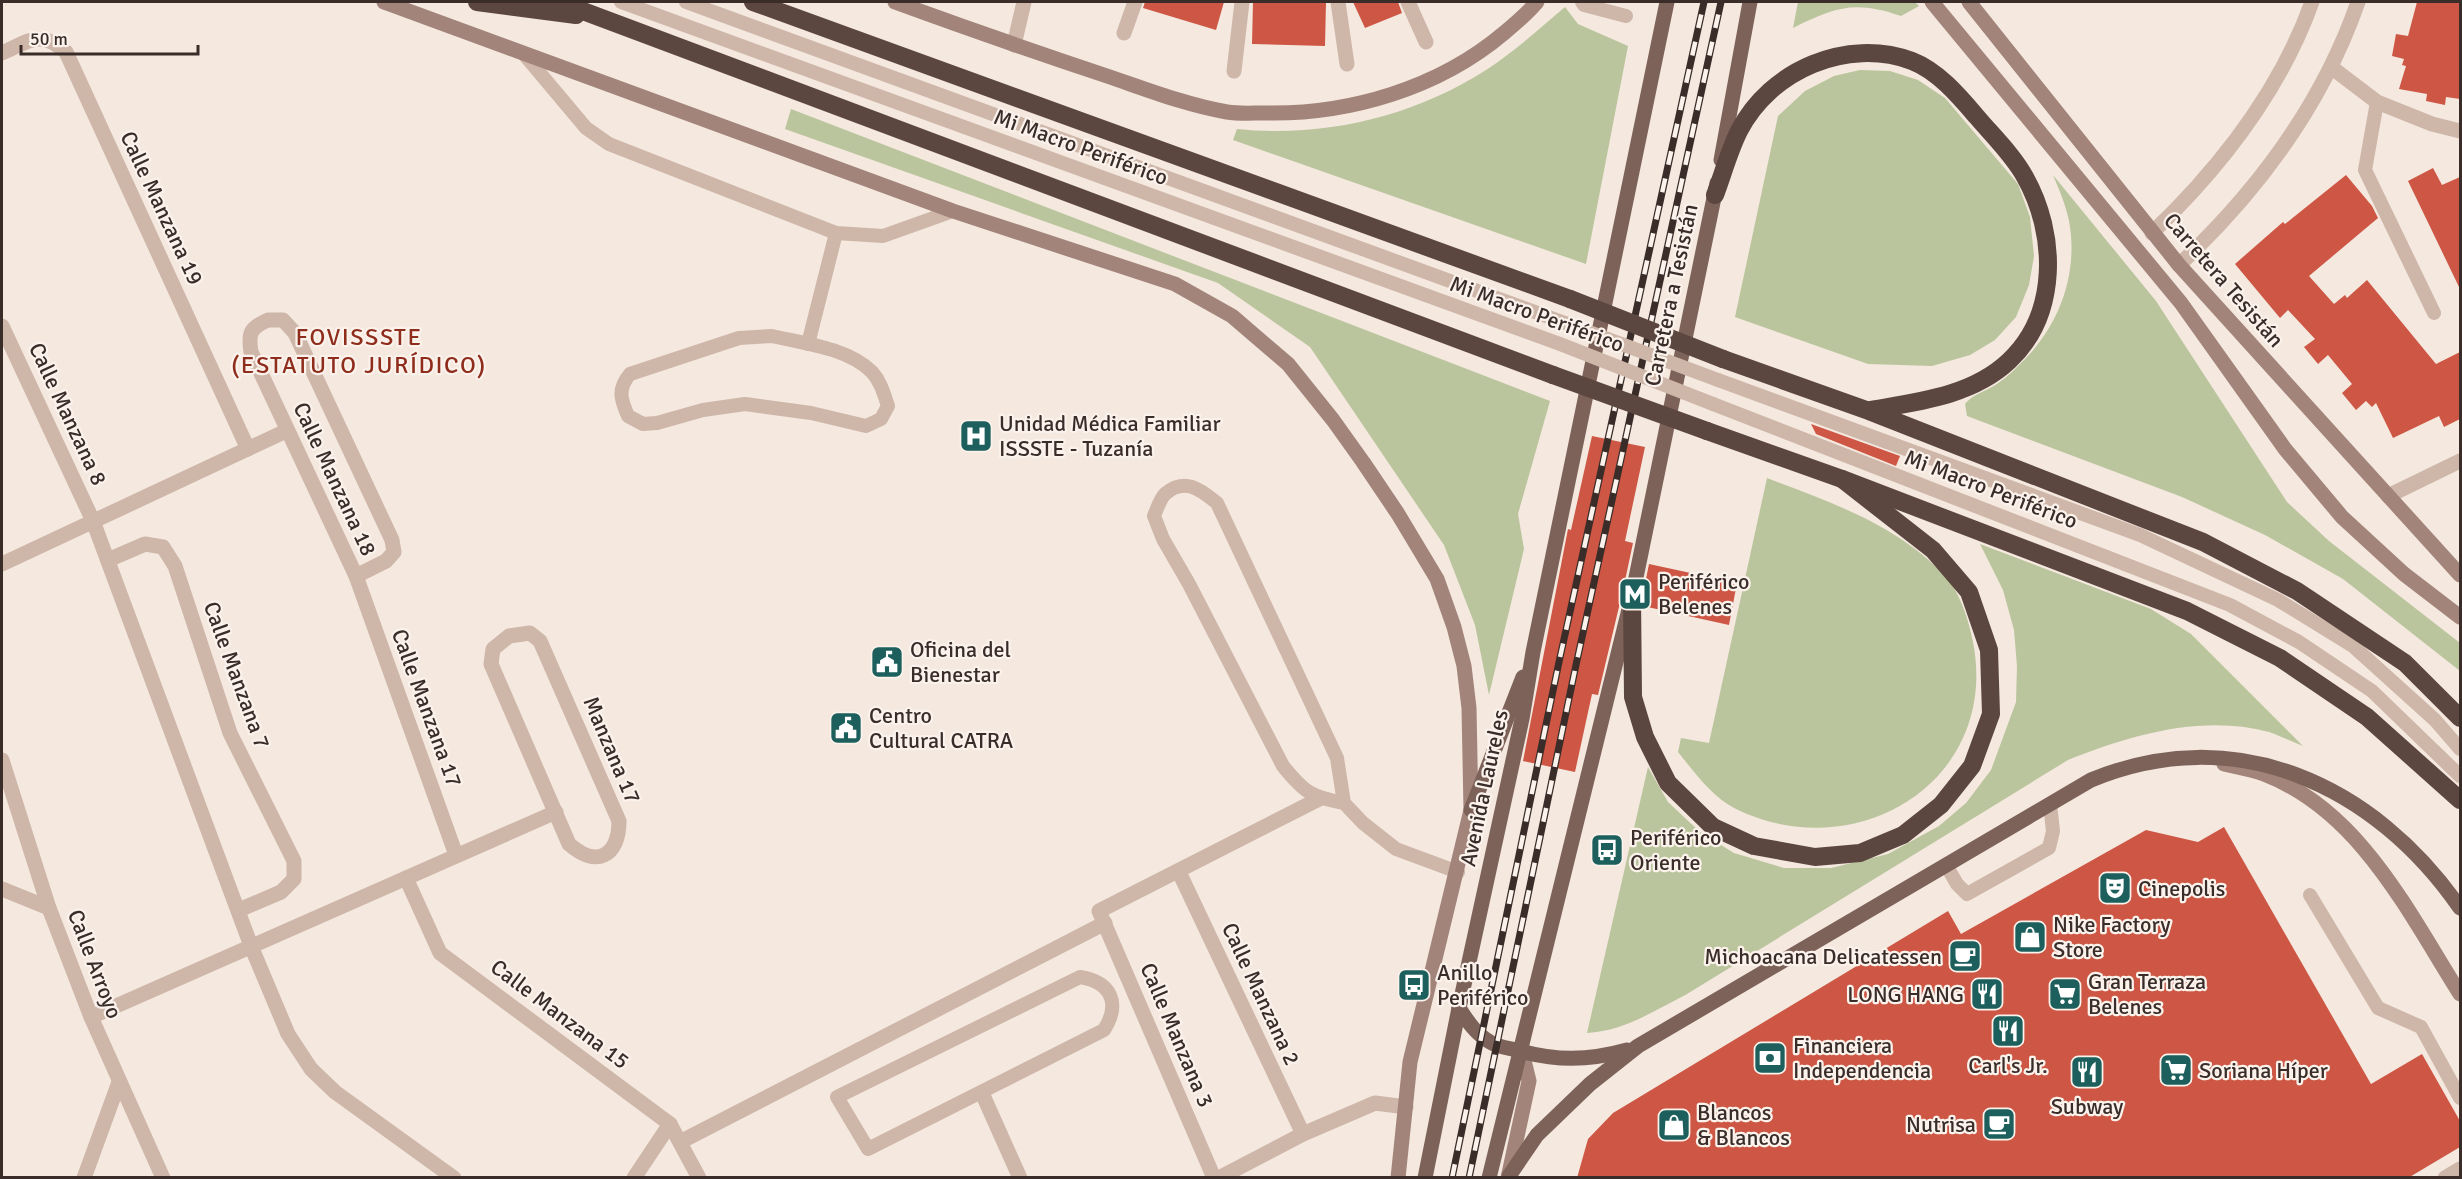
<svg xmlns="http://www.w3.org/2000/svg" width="2462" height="1179" viewBox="0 0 2462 1179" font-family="Signika,sans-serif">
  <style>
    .green { fill: #bbc59d }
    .building { fill: #cd5744 }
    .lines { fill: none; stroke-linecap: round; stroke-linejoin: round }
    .service { stroke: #ceb6a9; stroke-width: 14 }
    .pedestrian { stroke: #ceb6a9; stroke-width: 15 }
    .minor { stroke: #ceb6a9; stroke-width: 15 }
    .secondary { stroke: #a2847a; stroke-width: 15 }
    .primary { stroke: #7d625a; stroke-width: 15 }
    .motorway { stroke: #5c4640; stroke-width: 18 }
    .rail-casing { stroke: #3a2d29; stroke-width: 7 }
    .rail { stroke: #fbf2ec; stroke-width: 4.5; stroke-dasharray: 14; stroke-linecap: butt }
    .service-bridge { stroke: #ceb6a9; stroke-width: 14 }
    .motorway-bridge { stroke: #5c4640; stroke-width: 18 }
    .labels { text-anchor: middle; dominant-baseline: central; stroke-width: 4.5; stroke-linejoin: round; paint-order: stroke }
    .street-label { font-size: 22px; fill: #3a2d29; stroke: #fbf2ec }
    .poi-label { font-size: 22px; fill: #3a2d29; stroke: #fbf2ec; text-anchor: start }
    .neighbourhood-label { font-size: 24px; letter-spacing: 1.5px; fill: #8f2d1d; stroke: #fbf2ec }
  </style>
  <rect width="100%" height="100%" fill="#f4e8df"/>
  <g class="green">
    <path d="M1798,2H1915L1919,6L1901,16C1855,0 1835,7 1793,28Z"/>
    <path d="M1565,7L1578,24L1628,46L1586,264L1233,140L1237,129C1323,138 1413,117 1486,70C1515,51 1539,29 1565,7Z"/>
    <path d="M1860,70L1890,71L1918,80L1945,98L2018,184L2030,217L2034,256L2029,285L2016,317L1995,340L1970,355L1932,366L1868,364L1735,317L1778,116L1805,91L1834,76Z"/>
    <path d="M791,109L1550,401L1518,514L1524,549L1489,695L1475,625L1444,545L1310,347L1218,283L785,129Z"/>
    <path d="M2053,175L2156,301L2287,502L2329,541L2460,643V671L2343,579L2265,535L2182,497L1967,416L1965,404C1972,395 1983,392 1992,387C2001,382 2010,374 2017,367C2054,333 2075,286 2071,236C2070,215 2061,194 2053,175Z"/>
    <path d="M1767,478C1830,502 1898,525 1945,576C1960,592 1969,621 1973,642C2000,781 1857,868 1736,809C1712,797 1695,773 1678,752L1681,738L1709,743Z"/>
    <path d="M1980,544L2151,609L2191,634L2303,746C2292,742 2281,736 2269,732C2202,714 2130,735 2068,760L1687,994C1654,1011 1624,1031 1587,1033L1648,767L1668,802L1700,832L1734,853L1784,868H1831L1888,854L1939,826L1966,803L1991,770L2016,702L2017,666L2014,630L2003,590Z"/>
  </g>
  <g class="building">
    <path d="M1145,2H1224L1216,30L1143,8Z"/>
    <path d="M1253,2H1326L1325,46L1252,44Z"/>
    <path d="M1353,2H1398L1402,13L1365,28Z"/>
    <path d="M2417,2H2460V99L2446,97L2445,105L2426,101L2427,94L2399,89L2406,66L2402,65L2404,59L2392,56L2396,34L2408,36Z"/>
    <path d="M2433,168L2442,185L2460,177V289L2408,181Z"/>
    <path d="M2346,175L2372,206L2378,218L2309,276L2334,304L2345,295L2347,298L2367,280L2436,364L2460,352V419L2444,427L2439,416L2393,438L2376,403L2372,407L2366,401L2356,410L2342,393L2352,384L2328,355L2318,364L2304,347L2315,339L2288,310L2280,318L2235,264L2283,222L2285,224Z"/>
    <path d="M1811,424L1900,456L1896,466L1816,434Z"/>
    <path d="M1592,436L1645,447L1625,541L1633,543L1623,590L1598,695L1592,694L1575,772L1523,761L1568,529L1571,530Z"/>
    <path d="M1649,564L1737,583L1729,625L1643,606V594Z"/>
    <path d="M2224,827L2371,1084L2422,1054L2460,1121V1147L2408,1178H1577L1588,1139L1613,1113L1948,911L1961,934L2146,830L2198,842Z"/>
  </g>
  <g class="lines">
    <g class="service">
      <path d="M621,2L1560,344"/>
      <path d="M686,2L1565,323"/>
      <path d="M1582,2L1584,5L1626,16"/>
      <path d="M523,53L586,128L609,144L836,233L883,236L953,211"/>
      <path d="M2377,102L2365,170L2434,313"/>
      <path d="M772,336C803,343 848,348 872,372C881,382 884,394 888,406L881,419L866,426L811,413L745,404L703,410L657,423L643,424L628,416C621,400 617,389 630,374L739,338Z"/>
      <path d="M808,344L836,233"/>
      <path d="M1718,380L2140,535L2278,600L2353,646L2435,720L2460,749"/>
      <path d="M1713,404L2230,605L2299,642L2372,691L2460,776"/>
      <path d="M1344,803C1311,797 1304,792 1283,766L1189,584L1163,539L1154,516C1157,509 1160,499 1165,494C1185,476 1202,491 1217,503L1337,758L1344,803L1363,823L1396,849L1458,872"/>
      <path d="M1946,865L1957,884L1967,894L2049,848L2053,831L2050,804"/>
      <path d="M2310,895L2378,1008L2421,1027L2460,1098"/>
      <path d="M1080,977C1111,982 1121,1003 1104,1030L868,1149L837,1097Z"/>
    </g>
    <g class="pedestrian">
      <path d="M1338,2L1347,64"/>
      <path d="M1408,2L1426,42"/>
      <path d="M1124,33L1135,2"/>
      <path d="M1234,71L1242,2"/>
      <path d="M356,576L456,855"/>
      <path d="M1179,872L1303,1134"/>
      <path d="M680,1142L1105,923"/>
      <path d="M1214,1178L1099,911L1319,799"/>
    </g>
    <g class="minor">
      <path d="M1014,45L1024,2"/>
      <path d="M2,53C29,41 41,29 66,52L248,449"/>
      <path d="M2331,67L2377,102L2432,124L2460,131"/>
      <path d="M2152,233C2221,167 2280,91 2312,2"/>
      <path d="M2179,265C2258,191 2322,105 2358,2"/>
      <path d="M268,320H283L295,333L392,540L394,552L386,561L356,576L251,352C248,333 250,328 268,320Z"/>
      <path d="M2,326L93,521L251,946L288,1034L311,1069L335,1092L454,1178"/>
      <path d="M2388,496L2460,461"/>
      <path d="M108,560L145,544L163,547L175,566L230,733L294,861V879L281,892L239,910"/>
      <path d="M2,564L286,431"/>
      <path d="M530,633L540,641L619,821C619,857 596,868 569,844L491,664L493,649L509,636Z"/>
      <path d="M2,760L49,908L91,1017L163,1178"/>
      <path d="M406,878L440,953L670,1124L699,1178"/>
      <path d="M2,889L49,908"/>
      <path d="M91,1017L556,812"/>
      <path d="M982,1093L1020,1178"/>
      <path d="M84,1178L119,1082"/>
      <path d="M634,1178L670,1124"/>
      <path d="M1219,1178L1303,1134L1375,1103L1406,1107"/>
      <path d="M2445,1178L2460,1169"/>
    </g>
    <g class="secondary">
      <path d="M384,2L953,211L1175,284L1232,316L1288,364L1333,420L1363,462L1398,514L1437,579L1454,627L1464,666L1469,708L1471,810L1410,1062L1398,1178"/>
      <path d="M895,2C966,28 1038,53 1110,77C1148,90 1187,105 1227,112C1239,114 1252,113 1264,113C1349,115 1439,88 1504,33C1516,23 1527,14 1537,2"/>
      <path d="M1932,2L2181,303L2285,449L2342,517L2404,574L2460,617"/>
      <path d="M1969,2L2179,265L2460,575"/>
      <path d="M2224,764C2237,767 2251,769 2264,774C2360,811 2408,912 2460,994"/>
      <path d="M1508,1178L1529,1081L1522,1052"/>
    </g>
    <g class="primary">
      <path d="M1721,160L1750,2"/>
      <path d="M1471,810L1523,677"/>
      <path d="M1459,1008C1468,1022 1476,1034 1490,1042C1497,1047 1508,1048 1517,1050C1555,1061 1588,1061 1627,1050"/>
      <path d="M1509,1176L1537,1135L1590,1084L1638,1046L2091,780C2235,720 2375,785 2460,908"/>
      <path d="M1425,1178L1459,1008L1522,719L1533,652L1667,2"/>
      <path d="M1489,1178L1632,597L1717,183"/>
    </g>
    <g class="motorway">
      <path d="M477,2L576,15"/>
      <path d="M559,2L1553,375"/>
      <path d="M753,2L1570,299"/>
      <path d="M1715,195C1723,174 1729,151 1739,131C1770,70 1847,37 1912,61C1938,71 1959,96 1977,117C1993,136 2013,155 2025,177C2057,234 2059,314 2009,361C1972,396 1917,402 1870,410"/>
      <path d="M1723,359L1869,411L2203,542L2297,591L2405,663L2460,718"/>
      <path d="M1707,431L1842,479L2187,611L2280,658L2367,717L2460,800"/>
      <path d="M1632,597L1633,697L1645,737L1668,783L1713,827L1754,846L1815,857L1860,853L1903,835L1941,805L1972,766L1991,714L1989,650L1969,592L1933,550L1842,479"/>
    </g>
    <g class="rail-casing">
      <g id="rail">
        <path d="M1452,1178L1559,662L1704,2"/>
        <path d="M1469,1178L1576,665L1721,2"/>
      </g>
    </g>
    <use href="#rail" class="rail"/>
    <g class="service-bridge">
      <path d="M1565,323L1718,380"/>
      <path d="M1560,344L1713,404"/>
    </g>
    <g class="motorway-bridge">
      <path d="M1570,299L1723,359"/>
      <path d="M1553,375L1707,431"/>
    </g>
  </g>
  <defs>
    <g id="hospital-square" transform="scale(1.725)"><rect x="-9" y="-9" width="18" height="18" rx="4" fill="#1c5f5c" stroke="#fbf2ec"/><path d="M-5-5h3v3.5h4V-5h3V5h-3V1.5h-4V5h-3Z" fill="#fff"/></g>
    <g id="metro-square" transform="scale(1.725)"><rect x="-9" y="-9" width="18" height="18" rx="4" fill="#1c5f5c" stroke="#fbf2ec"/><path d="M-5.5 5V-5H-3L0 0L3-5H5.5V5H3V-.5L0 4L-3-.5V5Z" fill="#fff"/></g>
    <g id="civic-square" transform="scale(1.725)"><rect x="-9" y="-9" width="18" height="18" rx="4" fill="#1c5f5c" stroke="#fbf2ec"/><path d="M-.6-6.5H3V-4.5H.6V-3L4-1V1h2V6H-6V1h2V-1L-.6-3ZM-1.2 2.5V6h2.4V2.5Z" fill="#fff"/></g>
    <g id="bus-square" transform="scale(1.725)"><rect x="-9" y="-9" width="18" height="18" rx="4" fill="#1c5f5c" stroke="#fbf2ec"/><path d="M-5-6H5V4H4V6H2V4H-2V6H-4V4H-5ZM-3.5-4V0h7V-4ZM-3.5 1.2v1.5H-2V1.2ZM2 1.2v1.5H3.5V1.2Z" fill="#fff"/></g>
    <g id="theatre-square" transform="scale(1.725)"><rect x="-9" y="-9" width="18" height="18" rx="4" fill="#1c5f5c" stroke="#fbf2ec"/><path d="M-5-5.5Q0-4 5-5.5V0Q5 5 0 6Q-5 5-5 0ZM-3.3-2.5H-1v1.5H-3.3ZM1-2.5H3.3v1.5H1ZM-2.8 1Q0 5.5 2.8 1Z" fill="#fff"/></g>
    <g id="shop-square" transform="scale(1.725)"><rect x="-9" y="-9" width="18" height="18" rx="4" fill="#1c5f5c" stroke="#fbf2ec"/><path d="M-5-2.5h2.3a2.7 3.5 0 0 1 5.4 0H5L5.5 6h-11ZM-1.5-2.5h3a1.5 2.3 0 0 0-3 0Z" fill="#fff"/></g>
    <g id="cafe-square" transform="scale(1.725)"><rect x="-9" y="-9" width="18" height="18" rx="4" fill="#1c5f5c" stroke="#fbf2ec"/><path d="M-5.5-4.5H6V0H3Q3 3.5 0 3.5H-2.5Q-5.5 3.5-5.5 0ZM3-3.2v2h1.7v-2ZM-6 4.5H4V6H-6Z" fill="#fff"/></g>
    <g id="restaurant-square" transform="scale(1.725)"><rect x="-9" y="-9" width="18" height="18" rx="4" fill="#1c5f5c" stroke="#fbf2ec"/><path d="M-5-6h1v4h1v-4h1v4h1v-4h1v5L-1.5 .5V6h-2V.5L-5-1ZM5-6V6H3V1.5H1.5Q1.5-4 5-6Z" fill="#fff"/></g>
    <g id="supermarket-square" transform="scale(1.725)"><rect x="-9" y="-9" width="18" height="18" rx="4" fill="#1c5f5c" stroke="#fbf2ec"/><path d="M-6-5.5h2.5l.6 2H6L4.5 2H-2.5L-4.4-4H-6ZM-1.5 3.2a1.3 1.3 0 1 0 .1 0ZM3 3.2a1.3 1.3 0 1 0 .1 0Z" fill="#fff"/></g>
    <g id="bank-square" transform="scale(1.725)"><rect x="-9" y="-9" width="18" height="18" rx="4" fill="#1c5f5c" stroke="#fbf2ec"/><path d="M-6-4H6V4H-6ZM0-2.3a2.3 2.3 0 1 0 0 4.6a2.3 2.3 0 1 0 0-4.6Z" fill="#fff"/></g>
  </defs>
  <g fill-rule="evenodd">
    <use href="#hospital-square" x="976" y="436"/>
    <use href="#metro-square" x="1635" y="594"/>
    <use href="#civic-square" x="887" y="662"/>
    <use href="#civic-square" x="846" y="728"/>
    <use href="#bus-square" x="1607" y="850"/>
    <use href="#theatre-square" x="2115" y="888"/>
    <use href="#shop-square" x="2030" y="937"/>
    <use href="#cafe-square" x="1965" y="956"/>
    <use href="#bus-square" x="1414" y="985"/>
    <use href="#restaurant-square" x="1987" y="994"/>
    <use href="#supermarket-square" x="2065" y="994"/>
    <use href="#restaurant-square" x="2008" y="1031"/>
    <use href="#bank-square" x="1770" y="1058"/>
    <use href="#supermarket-square" x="2176" y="1070"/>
    <use href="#restaurant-square" x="2087" y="1072"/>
    <use href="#cafe-square" x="1999" y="1124"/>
    <use href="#shop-square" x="1674" y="1125"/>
  </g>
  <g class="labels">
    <g class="street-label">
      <text transform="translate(1081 147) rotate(20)">Mi Macro Periférico</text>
      <text transform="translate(162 208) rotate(65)">Calle Manzana 19</text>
      <text transform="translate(2224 280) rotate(49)">Carretera Tesistán</text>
      <text transform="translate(1671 295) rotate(-78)">Carretera a Tesistán</text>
      <text transform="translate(1537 314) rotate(20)">Mi Macro Periférico</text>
      <text transform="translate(68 414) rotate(65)">Calle Manzana 8</text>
      <text transform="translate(335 479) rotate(65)">Calle Manzana 18</text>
      <text transform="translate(1991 489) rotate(21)">Mi Macro Periférico</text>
      <text transform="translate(237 675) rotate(70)">Calle Manzana 7</text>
      <text transform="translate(427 708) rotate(70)">Calle Manzana 17</text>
      <text transform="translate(612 750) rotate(67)">Manzana 17</text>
      <text transform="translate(1484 788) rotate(-78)">Avenida Laureles</text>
      <text transform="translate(95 964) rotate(69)">Calle Arroyo</text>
      <text transform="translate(1261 994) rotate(65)">Calle Manzana 2</text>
      <text transform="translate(560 1014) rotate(37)">Calle Manzana 15</text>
      <text transform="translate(1177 1035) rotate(67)">Calle Manzana 3</text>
    </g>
    <g class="poi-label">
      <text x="999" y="423">Unidad Médica Familiar<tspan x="999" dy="25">ISSSTE - Tuzanía</tspan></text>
      <text x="1658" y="581">Periférico<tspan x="1658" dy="25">Belenes</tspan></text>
      <text x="910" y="649">Oficina del<tspan x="910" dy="25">Bienestar</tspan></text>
      <text x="869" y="715">Centro<tspan x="869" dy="25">Cultural CATRA</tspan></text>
      <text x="1630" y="837">Periférico<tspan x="1630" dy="25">Oriente</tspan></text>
      <text x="2138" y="888">Cinepolis</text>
      <text x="2053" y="924">Nike Factory<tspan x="2053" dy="25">Store</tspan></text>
      <text x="1942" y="956" text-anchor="end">Michoacana Delicatessen</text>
      <text x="1437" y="972">Anillo<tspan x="1437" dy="25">Periférico</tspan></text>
      <text x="2088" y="981">Gran Terraza<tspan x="2088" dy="25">Belenes</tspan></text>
      <text x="1964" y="994" text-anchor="end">LONG HANG</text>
      <text x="1793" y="1045">Financiera<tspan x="1793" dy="25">Independencia</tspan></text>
      <text x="2008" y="1065" text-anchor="middle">Carl's Jr.</text>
      <text x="2199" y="1070">Soriana Híper</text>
      <text x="2087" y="1106" text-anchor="middle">Subway</text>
      <text x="1697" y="1112">Blancos<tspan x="1697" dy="25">&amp; Blancos</tspan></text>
      <text x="1976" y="1124" text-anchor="end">Nutrisa</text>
    </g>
    <g class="neighbourhood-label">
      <text x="359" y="337">FOVISSSTE<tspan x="359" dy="28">(ESTATUTO JURÍDICO)</tspan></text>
    </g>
  </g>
  <rect width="2462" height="1179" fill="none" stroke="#3a2d29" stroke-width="6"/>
  <path d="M21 45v9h177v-9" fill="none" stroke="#3a2d29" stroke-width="3"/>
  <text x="30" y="45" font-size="18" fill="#3a2d29" stroke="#fbf2ec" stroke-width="4.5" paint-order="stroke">50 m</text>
</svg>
